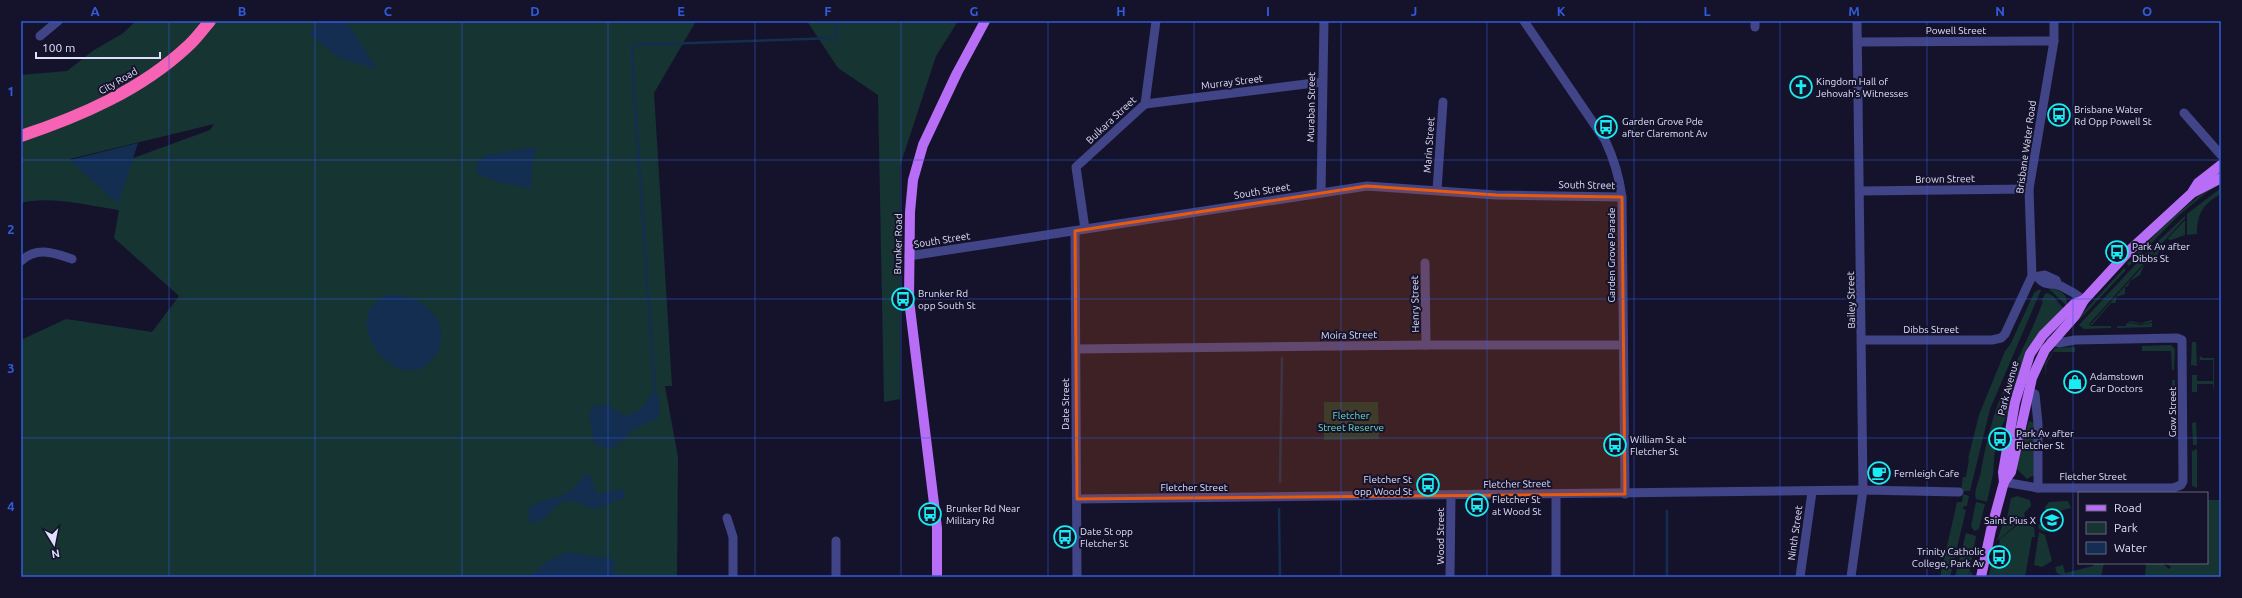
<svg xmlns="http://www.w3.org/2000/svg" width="2242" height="598" viewBox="0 0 2242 598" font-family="Ubuntu,sans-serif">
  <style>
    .green { fill: #163532; fill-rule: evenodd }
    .water { fill: #132e50 }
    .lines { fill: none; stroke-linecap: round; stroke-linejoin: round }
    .stream { stroke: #132e50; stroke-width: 2.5 }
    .minor { stroke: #414487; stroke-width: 9 }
    .major { stroke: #b86df7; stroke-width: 10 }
    .highway { stroke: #f662b4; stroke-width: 12 }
    .marked { fill: #e8590c; fill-opacity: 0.2; stroke: #e8590c; stroke-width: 3; stroke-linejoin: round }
    .grid { fill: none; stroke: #305cdc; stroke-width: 1; stroke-opacity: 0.55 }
    .labels { text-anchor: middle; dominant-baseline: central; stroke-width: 4; stroke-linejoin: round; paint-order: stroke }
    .street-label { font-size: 10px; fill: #e0dffd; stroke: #15132b }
    .poi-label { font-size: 10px; fill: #e0dffd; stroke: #15132b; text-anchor: start }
    .park-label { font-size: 10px; fill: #6edbb7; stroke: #15132b }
    .neatline { fill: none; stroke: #305cdc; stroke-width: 1.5 }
    .grid-label { font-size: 13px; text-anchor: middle; font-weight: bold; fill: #305cdc }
  </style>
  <rect width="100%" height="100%" fill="#15132b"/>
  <g class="green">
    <path d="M136,21H696L654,93L672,386H665L678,457L677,577H21V340L66,319L152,332L179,296L114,238L119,210C92,206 47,195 21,203V75L67,71L94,50L122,34ZM214,124L210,130L87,175L70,159Z"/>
    <path d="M807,21H958L936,56L900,166V399L884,402L878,95L838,68Z"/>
    <path d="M2221,181V184L2207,192L2178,216L2129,266L2127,264C2155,233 2186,203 2221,181Z"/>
    <path d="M2221,188V194C2203,204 2197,213 2197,234L2187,235V214Z"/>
    <path d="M2185,216V218L2089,324L2090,326H2111V328L2084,329L2079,325L2150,249Z"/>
    <path d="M2185,220V235L2171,240L2167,239Z"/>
    <path d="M2161,246H2165L2160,250L2154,260L2144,265L2140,275L2130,281L2128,286L2125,287V294L2116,297V303H2111L2092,325H2090Z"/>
    <path d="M2124,268L2126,270L2080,319V316Z"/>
    <path d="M2047,287C2058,290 2069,292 2067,306Z"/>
    <path d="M2038,290H2041L1990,409L1970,491H1961L1963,477H1966L1969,459H1968L1979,415L2005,351L2010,345L2034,293Z"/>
    <path d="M2048,293L2053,296L2063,308L2028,349L2020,368L2009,412L1996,437L1993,474L1987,502L1976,499C1973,492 1980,479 1981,471C1986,443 1992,416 2004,389C2016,361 2033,330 2043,301L2041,302L2045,294Z"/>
    <path d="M2152,320V322C2144,324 2138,324 2130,322L2127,325L2130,323L2140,325L2152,323V327L2117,328V326H2126V324L2130,321L2141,323Z"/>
    <path d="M2192,342H2196L2197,366L2191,365Z"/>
    <path d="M2171,345L2175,349L2174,370H2172L2171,351H2142V346Z"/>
    <path d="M2055,348L2075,347V352H2053L2046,365V377L2045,364Z"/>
    <path d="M2200,356L2203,358H2214V392L2213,384H2197V392H2192V375H2197V381H2213V360H2200L2199,366Z"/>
    <rect x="2172" y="380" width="3" height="34"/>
    <path d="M1324,402H1378L1379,439L1324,440Z"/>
    <path d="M2029,421L2034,423V475L2027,479L2016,468Z"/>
    <path d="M2196,422L2197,445H2193L2192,423Z"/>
    <path d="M2197,449V488L2192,486V451Z"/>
    <path d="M1963,494L1969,496L1967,506H1964L1963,509L1966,510L1950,577H1940L1957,502H1962Z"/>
    <path d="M2017,496L2030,500L2031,506L2024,513L2025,517L1997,541L2003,523H2006L2011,498Z"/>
    <path d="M2207,500H2221V577H2145L2146,563H2162L2169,569L2171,567L2167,563H2207Z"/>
    <path d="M2068,501L2071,508L2067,509L2065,507L2067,509L2051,513L2053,522L2043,524L2045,532L2039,529L2038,525L2048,520L2045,507L2049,502Z"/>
    <path d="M1976,502L1985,504L1979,529L1974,531L1971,526Z"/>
    <path d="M2025,519L2027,525L2034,527L2035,537H2032L2025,577H1988L1993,560H1997L2000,539Z"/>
    <path d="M2039,532L2045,535L2052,561L2042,567L2034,565Z"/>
    <path d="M1966,533L1976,536L1969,575L1971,571L1973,577H1955Z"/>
    <path d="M2093,563H2104L2101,577L2061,575L2057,573L2055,567L2063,565L2065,573L2093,566Z"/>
  </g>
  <g class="water">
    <path d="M319,21H343L352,30L377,69L339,58L309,34Z"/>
    <path d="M138,143L118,204L70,160Z"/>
    <path d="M532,147L537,151L533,157L531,189L499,182L477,174V163L486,155Z"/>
    <path d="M390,294C397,296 405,296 411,298C443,310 454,345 425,366C391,390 335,313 390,294Z"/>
    <path d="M655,392L659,397V417C652,422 644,424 636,428C618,438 619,457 594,443L589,415L593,407C608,401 613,408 625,416C643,409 642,409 651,393Z"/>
    <path d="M588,473L591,477L596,493L598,494L623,489L625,494L624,498L595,509C588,508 581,503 574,501C552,496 549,526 529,523V508C542,498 554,500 567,493C576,488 581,478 588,473Z"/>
    <path d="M567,552L612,559L615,561L614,577H530L546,562Z"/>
  </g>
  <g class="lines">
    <g class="stream">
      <path d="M655,394L632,61L633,45L836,38L837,21"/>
      <path d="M1280,482L1282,358"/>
      <path d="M1279,509L1280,577"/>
      <path d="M1667,577V511"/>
    </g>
    <g class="minor">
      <path d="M1524,21L1605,140C1614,159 1619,175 1622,197L1625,494"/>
      <path d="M1755,21V27"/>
      <path d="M40,36L58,21"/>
      <path d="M1858,42L2054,41"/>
      <path d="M1145,104L1322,82"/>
      <path d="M2184,113L2221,155"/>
      <path d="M1437,190L1443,102"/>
      <path d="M1860,191L2029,189"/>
      <path d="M1321,193L1324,21"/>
      <path d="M1085,229L1076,167L1145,104L1156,21"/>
      <path d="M1075,231L1077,577"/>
      <path d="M909,256L1367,186L1496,195L1622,197"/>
      <path d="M21,261C37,246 54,253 72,259"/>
      <path d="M1425,263L1426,345"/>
      <path d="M2034,277L2045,275L2056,280L2058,285"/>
      <path d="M2038,277C2044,287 2052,282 2061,286C2069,290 2076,294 2084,300"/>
      <path d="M1863,340H1992L2001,338L2005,334L2032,276L2029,189L2054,41V21"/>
      <path d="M1076,349L1426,345H1622"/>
      <path d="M2029,392L2035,394L2038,424V488"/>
      <path d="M2004,482L2038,488H2173L2181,485L2183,481L2182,340L2177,338L2075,340L2059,343L2051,341"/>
      <path d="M1556,494V577"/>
      <path d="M1077,499L1863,490L1959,492"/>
      <path d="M727,518L733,537V577"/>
      <path d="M836,577V541"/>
      <path d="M1450,577L1451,496"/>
      <path d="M1800,577L1812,492"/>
      <path d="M1851,577L1863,490L1857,21"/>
    </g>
    <g class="major">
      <path d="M2193,191L2198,183L2221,165"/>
      <path d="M2004,482L2011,472L2032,378L2045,350L2075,316L2084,300L2130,250L2192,193L2221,178"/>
      <path d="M937,577V528L909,300L910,212L913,180L923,145L957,73L985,21"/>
      <path d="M1981,577L1991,530L2004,482L2003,472L2015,402L2030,354L2043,335L2074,304L2084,300"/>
    </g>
    <path class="highway" d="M21,136C81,116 141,90 188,46C196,39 203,29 210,21"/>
  </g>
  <path class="marked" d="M1367,186L1496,195L1622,197L1625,494L1077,499L1075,231Z"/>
  <path class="grid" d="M169,21V577M315,21V577M462,21V577M608,21V577M755,21V577M901,21V577M1048,21V577M1194,21V577M1341,21V577M1487,21V577M1634,21V577M1780,21V577M1927,21V577M2073,21V577M21,160H2221M21,299H2221M21,438H2221"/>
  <defs>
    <g id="church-ring" transform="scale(1.15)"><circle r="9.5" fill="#15132b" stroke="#17edf2" stroke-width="1.5"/><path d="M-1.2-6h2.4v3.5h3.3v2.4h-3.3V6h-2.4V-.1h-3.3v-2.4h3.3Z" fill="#17edf2"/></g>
    <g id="bus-ring" transform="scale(1.15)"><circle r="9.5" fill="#15132b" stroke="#17edf2" stroke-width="1.5"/><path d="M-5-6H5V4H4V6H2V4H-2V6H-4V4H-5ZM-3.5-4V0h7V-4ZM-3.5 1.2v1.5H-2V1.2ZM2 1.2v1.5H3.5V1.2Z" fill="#17edf2"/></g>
    <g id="shop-ring" transform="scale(1.15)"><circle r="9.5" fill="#15132b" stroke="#17edf2" stroke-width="1.5"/><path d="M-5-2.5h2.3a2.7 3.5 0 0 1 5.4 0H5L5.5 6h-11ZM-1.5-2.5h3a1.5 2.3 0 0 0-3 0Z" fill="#17edf2"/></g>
    <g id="cafe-ring" transform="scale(1.15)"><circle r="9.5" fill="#15132b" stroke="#17edf2" stroke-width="1.5"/><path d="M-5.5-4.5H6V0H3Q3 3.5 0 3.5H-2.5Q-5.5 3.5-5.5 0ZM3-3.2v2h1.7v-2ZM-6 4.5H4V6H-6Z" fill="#17edf2"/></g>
    <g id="school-ring" transform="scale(1.15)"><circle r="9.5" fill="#15132b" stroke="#17edf2" stroke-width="1.5"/><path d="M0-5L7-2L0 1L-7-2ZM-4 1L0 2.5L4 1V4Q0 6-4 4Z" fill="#17edf2"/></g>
  </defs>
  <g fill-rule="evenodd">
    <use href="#church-ring" x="1801" y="87"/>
    <use href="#bus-ring" x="2059" y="115"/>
    <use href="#bus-ring" x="1606" y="127"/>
    <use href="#bus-ring" x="2117" y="252"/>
    <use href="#bus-ring" x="903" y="299"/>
    <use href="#shop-ring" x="2075" y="382"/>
    <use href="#bus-ring" x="2000" y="439"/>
    <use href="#bus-ring" x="1615" y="445"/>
    <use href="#cafe-ring" x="1879" y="473"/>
    <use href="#bus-ring" x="1428" y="485"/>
    <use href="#bus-ring" x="1477" y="505"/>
    <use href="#bus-ring" x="930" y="514"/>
    <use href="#school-ring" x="2052" y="520"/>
    <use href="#bus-ring" x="1065" y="537"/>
    <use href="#bus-ring" x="1999" y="557"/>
  </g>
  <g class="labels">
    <g class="street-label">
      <text x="1956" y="30">Powell Street</text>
      <text transform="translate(118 81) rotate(-30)">City Road</text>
      <text transform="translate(1232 82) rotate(-7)">Murray Street</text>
      <text transform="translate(1311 107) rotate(-89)">Muraban Street</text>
      <text transform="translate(1111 120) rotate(-43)">Bulkara Street</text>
      <text transform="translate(1429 145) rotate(-86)">Marin Street</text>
      <text transform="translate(2026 147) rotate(-82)">Brisbane Water Road</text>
      <text transform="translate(1945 179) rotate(-1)">Brown Street</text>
      <text transform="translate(1587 185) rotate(1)">South Street</text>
      <text transform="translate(1262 191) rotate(-9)">South Street</text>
      <text transform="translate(942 240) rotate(-9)">South Street</text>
      <text transform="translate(898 244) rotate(-89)">Brunker Road</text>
      <text transform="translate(1611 255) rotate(-90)">Garden Grove Parade</text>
      <text transform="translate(1851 300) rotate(-91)">Bailey Street</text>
      <text transform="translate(1415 304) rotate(-91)">Henry Street</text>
      <text x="1931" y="329">Dibbs Street</text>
      <text transform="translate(1349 335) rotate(-1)">Moira Street</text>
      <text transform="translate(2008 388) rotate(-75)">Park Avenue</text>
      <text transform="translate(1065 404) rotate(-90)">Date Street</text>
      <text transform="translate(2172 412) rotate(-90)">Gow Street</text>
      <text x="2093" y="476">Fletcher Street</text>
      <text transform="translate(1517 484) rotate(-1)">Fletcher Street</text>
      <text x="1194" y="487">Fletcher Street</text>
      <text transform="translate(1795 533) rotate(-82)">Ninth Street</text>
      <text transform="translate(1440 536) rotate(-90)">Wood Street</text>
    </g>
    <g class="poi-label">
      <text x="1816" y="81">Kingdom Hall of<tspan x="1816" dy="12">Jehovah's Witnesses</tspan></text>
      <text x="2074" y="109">Brisbane Water<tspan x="2074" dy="12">Rd Opp Powell St</tspan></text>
      <text x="1622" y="121">Garden Grove Pde<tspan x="1622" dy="12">after Claremont Av</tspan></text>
      <text x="2132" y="246">Park Av after<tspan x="2132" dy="12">Dibbs St</tspan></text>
      <text x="918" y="293">Brunker Rd<tspan x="918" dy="12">opp South St</tspan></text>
      <text x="2090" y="376">Adamstown<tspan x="2090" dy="12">Car Doctors</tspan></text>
      <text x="2016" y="433">Park Av after<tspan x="2016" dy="12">Fletcher St</tspan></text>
      <text x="1630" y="439">William St at<tspan x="1630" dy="12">Fletcher St</tspan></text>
      <text x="1894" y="473">Fernleigh Cafe</text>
      <text x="1412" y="479" text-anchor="end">Fletcher St<tspan x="1412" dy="12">opp Wood St</tspan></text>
      <text x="1492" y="499">Fletcher St<tspan x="1492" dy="12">at Wood St</tspan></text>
      <text x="946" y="508">Brunker Rd Near<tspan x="946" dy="12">Military Rd</tspan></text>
      <text x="2036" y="520" text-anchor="end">Saint Pius X</text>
      <text x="1080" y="531">Date St opp<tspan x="1080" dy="12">Fletcher St</tspan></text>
      <text x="1984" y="551" text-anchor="end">Trinity Catholic<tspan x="1984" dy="12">College, Park Av</tspan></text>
    </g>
    <g class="park-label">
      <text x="1351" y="415">Fletcher<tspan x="1351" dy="12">Street Reserve</tspan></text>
    </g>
  </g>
  <rect width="2242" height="598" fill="none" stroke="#15132b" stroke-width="44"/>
  <rect x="2078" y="492" width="130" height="72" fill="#15132b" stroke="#66657f"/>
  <rect x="2086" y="505" width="20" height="6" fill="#b86df7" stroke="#66657f"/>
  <text x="2114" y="512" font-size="12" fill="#e0dffd">Road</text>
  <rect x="2086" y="522" width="20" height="12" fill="#163532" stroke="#66657f"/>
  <text x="2114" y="532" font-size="12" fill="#e0dffd">Park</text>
  <rect x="2086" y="542" width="20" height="12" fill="#132e50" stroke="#66657f"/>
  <text x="2114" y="552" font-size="12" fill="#e0dffd">Water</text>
  <g transform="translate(54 544) rotate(170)" stroke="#15132b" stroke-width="3" paint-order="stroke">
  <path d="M0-3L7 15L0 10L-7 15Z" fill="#e0dffd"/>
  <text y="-6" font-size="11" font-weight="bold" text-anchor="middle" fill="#e0dffd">N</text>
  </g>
  <path d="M36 52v6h124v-6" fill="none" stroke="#e0dffd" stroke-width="2"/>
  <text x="42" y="52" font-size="12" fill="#e0dffd" stroke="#15132b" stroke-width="3" paint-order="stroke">100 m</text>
  <rect x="22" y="22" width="2198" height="554" class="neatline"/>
  <g class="grid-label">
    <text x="95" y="16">A</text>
    <text x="242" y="16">B</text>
    <text x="388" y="16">C</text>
    <text x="535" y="16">D</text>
    <text x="681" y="16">E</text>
    <text x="828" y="16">F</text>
    <text x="974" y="16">G</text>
    <text x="1121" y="16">H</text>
    <text x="1268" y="16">I</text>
    <text x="1414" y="16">J</text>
    <text x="1561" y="16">K</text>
    <text x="1707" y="16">L</text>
    <text x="1854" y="16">M</text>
    <text x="2000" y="16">N</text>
    <text x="2147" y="16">O</text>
    <text x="11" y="96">1</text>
    <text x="11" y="234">2</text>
    <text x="11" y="373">3</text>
    <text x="11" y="511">4</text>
  </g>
</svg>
